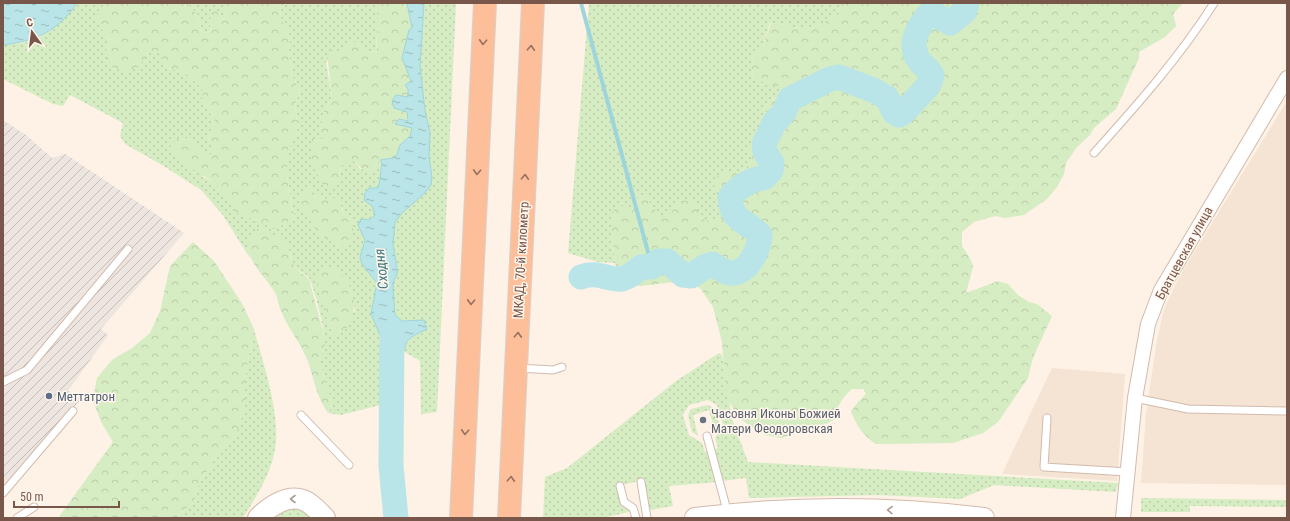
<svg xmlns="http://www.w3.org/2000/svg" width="1290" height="521" viewBox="0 0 1290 521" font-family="'Roboto Condensed',sans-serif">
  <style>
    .residential { fill: #f5e3d3 }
    .industrial { fill: url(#industrial-furrows) }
    .green { fill: url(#green-dots); fill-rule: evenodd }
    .forest { fill: url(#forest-crowns) }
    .water { fill: url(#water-ripples); stroke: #9ed5da }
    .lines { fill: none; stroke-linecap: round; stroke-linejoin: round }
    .stream { stroke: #9ed5da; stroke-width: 4 }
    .river { stroke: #b9e5e8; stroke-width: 25 }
    .service-casing { stroke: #d2bbad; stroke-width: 9 }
    .minor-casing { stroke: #d2bbad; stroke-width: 16 }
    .secondary-casing { stroke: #d5baab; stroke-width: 22 }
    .trunk-casing { stroke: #d9d0cc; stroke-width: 24 }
    .service { stroke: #fff; stroke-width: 7 }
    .minor { stroke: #fff; stroke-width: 14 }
    .secondary { stroke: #fff; stroke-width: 20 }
    .trunk { stroke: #fcbf9a; stroke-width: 22 }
    .oneway { stroke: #99705d }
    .oneway2 { stroke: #ae9a92 }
    .service-dot { fill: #5c6f8a; stroke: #fff6ed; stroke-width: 1.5 }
    .worship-dot { fill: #6b7280; stroke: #fff6ed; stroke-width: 1.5 }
    .labels { text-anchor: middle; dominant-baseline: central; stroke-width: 3; stroke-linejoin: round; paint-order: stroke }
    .street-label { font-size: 13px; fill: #785649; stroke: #fff6ed }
    .service-label { font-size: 13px; fill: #4e5e75; stroke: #fff6ed; text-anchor: start }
    .worship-label { font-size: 13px; fill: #5b616d; stroke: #fff6ed; text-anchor: start }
    .water-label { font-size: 14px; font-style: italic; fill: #3c777e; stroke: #fff6ed }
  </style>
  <defs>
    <pattern id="industrial-furrows" width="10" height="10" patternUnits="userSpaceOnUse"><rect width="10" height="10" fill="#ede5df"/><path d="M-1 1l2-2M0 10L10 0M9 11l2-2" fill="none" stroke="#c5bcb7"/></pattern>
    <pattern id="green-dots" width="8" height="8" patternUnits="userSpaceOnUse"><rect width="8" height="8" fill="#d6ecc3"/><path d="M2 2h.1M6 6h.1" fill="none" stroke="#bbcca9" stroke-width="1.8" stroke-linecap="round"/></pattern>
    <pattern id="forest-crowns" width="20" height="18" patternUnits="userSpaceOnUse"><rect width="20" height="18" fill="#d6ecc3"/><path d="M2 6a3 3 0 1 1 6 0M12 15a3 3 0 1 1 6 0" fill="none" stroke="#bbcca9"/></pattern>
    <pattern id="water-ripples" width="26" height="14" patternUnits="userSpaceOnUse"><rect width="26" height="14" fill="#b9e5e8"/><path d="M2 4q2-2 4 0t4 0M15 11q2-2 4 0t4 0" fill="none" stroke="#9bbcbe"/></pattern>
  </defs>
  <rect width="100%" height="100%" fill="#fdf2e5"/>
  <g class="residential">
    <path d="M1287,101V485L1141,483L1146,414L1156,346L1163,312L1179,277Z"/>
    <path d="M1052,368L1125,374L1117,481L1002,474Z"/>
  </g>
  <path class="industrial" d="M3,120L26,135L52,158L65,154L184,233L101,329L108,335L68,391L81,399L3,488Z"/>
  <g class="green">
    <path d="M77,3H104L101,28L110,40L105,55L145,58L151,51L160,53L166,67L179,71L194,81L202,89L203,103L215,120L213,128L207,136L212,147V156L200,149L188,138L203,177L215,183L224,193L239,215L259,220L273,229L294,217L285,164L292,139L298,128L295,104L300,92L292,75L289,52L290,36L280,17L281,6L288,3H375C382,23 374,35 377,53L349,46L345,50L339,51L326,62L332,97L324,111L321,132L323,140L316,142L312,138L313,149L339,176L342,164L347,161H354L360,169L371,171L380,160L382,162C380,171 381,180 378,188H369L365,194L364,200L372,206L375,215L369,220L361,219L359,229C372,244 355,252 363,265C366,271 373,276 377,283L371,313L383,342V362L385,366L383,373L384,404L341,415L328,413C337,402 321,373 319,358C321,355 325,351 325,347C326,334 315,290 309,278C305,272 297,272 293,264C291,261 292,256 290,252C285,242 278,237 268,234L248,247L250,258L222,214L201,190L162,165L125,144L120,136L123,123L70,95L63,106L53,104L3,79V45C10,44 18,44 25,42C46,37 65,20 77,3ZM307,186C314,194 319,203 331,198L342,207L344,215L353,224L341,247C307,228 309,222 307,186ZM317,281L351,290L355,311L334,336L324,309Z"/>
    <path d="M187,3H226L225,20L213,9L210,21L211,33L202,32L197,14Z"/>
    <path d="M424,3H456L437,412L421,414L420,361L403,351C407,337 415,335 427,329L424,320L402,321L395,315L393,289L394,280L397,275V268L393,244L395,222L402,213L425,193L432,177L429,156L430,133L425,111L420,65Z"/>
    <path d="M589,3H841C840,17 815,29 802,28C791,28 782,23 770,23L763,46L753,57L752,68L753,79L782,87L779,97L771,99L766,105L763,141L756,143L752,161L742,171H726L714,188L724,207L723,219L715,223L701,218L680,203L669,215L659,217L647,198L638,195L637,213L611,226L615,263L598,262L568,253Z"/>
    <path d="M254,329C263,363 281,415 275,449C271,474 256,497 243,518H176L192,504L200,481L214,461L229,444L245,401V378Z"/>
    <path d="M719,353L722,355L732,419L748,462L1118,483L1116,492L994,485L960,499L879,495L749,498L746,478L722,481L713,450L718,448L715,438L723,425L717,405L708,400L689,405L683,415L689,435L702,443L705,452L709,451L717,482L669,486L673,506L650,510L643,480L617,486L621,505L629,509V512L603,518H543L545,477L567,468L676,381Z"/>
    <path d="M708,405L715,409L719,424L715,432L709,410L693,415L698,436L692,432L688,415L691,409Z"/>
    <path d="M1141,498L1287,500V507L1190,506V512H1141Z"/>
    <path d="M293,508L301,509L312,518H275L286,510Z"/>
  </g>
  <g class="forest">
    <path d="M104,3H187L197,14L202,32L211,33L210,21L213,8L225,20L226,3H288L281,6L280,17L290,36L289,52L292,75L300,92L295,104L298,128L292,139L285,164L294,218L286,224L273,229L259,220L239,215C230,205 225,191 214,183C198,171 178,164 170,145L177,139L188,138L200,149L212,155V147L207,136L213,128L215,120L203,103L202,89L194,81L179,71L166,67L160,53L151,51L138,67L126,72L113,68L105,55L110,40L101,28L96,17Z"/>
    <path d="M375,3H407L412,28L409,30L402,58L411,81L408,97L394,108L407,112L408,121L399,119L396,124L412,128L410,136L400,145L397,155L393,159L380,160L371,171L365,172L354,161C340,161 338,171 340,183C327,199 315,175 313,163C311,155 312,145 312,137L316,142L323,140L321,132L324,111L332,97L327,54L331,50H345L352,40L365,50L377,53C375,35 381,21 375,3Z"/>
    <path d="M841,3H1183L1173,14L1176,26L1165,37L1139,52V58L1116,109L1094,128L1090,135L1077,147L1066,163L1064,174L1057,187L1047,199L1024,215L1005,218L995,216L974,222L962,232V246L971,260L973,267L966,293L998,281L1008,284L1018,295L1029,302L1037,304L1052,316L1033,358L1028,378L998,422L983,433L953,443L876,444C863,436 857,426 851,412L857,403L866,394L863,389H852C842,398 837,405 835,419L828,423L781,438L766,435L746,423L737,415L726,396L722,342L713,307L700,288L683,281L641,286L629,284L619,275L615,263L611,226L612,212L620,205L637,213L638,195L647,198L659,216L669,215L680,203L691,197L701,218L715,223L723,219L724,207L714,188L716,176L726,171H742L752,161L749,150L756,143L763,141L766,105L771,99L779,97L781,87L753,79L752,68L753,57L763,46L771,23C782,23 791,28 802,28C815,29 840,17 841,3Z"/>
    <path d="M308,186C319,202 321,198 338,198L344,215L353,224V231L349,243L341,247C332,242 322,237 315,229C313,226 311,221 309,218C299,206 296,199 308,186Z"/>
    <path d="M260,227C269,235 278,234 284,241C291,247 290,257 293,264C297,272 304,273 309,279L325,339V349L319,358C321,373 337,402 328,413C316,395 315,382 308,362C302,344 288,329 281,311C278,304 278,297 274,291C265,277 251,265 248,249C246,239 252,233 260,227Z"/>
    <path d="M193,242L214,261L243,305L254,329L245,378V401L242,423L229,444L214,461L200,481L192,504L176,518H58L113,442L101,422L93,400L97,378L112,360L132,348L150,333L160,311L170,266Z"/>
    <path d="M325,267C328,268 332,268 334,269C358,280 363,328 334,336C329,328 317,290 317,281C317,275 321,271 325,267Z"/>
  </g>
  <g class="water">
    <path d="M3,3H77C58,31 36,41 3,45Z"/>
    <path d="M407,3H424L420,65L425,111L430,133L429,156L432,177L431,185L425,193L402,213L395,222L393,244L397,268V275L394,280L393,289L395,315L402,321L424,320L427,329C399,342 410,340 399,364L385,366L383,362V342L371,314L377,283L362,264L360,257L365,240L358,225L361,219L369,220L375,215L372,206L364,200L365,193L369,188H378C381,180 380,172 382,163L380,160L393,158L397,155L400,145L410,136L412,128L395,124L399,119L408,121L407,112L394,108L392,101L396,95L408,97V89L405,85L411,81L402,58L409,30L412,28Z"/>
  </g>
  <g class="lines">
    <path class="stream" d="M581,3L652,267"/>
    <g class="river">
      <path d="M581,277C597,270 610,281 622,279C630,277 635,272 641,267H652L658,261H667L683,275L691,276L706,266L712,264C717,267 724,272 729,273C748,275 759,250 760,235C746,220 731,222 730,197C739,187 750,179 764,178L771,171L772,163L765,152L764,144L774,123L784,112L790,99L830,79L839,77L875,91L887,98L894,112L899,115L904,112L928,86L932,76C929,68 922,66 918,59C909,44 917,29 927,16L936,15L950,23L965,11L967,3"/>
      <path d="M392,332L391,466L396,518"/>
    </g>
    <g class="service-casing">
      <g id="service">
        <path d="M1094,153C1137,105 1179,58 1214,3"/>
        <path d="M518,368L553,370L562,367"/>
        <path d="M3,382L27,370L128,249"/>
        <path d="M1135,398L1188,409L1287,411"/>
        <path d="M301,415L349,465"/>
        <path d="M1047,418L1044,467L1128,472"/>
        <path d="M707,436L728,514"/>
        <path d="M641,482L647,518"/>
        <path d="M620,486L624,502L633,508L636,518"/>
        <path d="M3,493L73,411"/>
        <path d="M17,518L34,507"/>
      </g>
    </g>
    <g class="minor-casing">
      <path id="minor" d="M1123,518L1135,398L1148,324L1161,290L1287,78"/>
    </g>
    <g class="secondary-casing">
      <g id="secondary">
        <path d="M258,518C269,507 287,494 303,500C312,503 319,512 325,518"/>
        <path d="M695,518C791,506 888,506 984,518"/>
      </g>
    </g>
    <g class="trunk-casing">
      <g id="trunk">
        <path d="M461,518L485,3"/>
        <path d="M509,518L533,3"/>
      </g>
    </g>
    <use href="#service" class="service"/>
    <use href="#minor" class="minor"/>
    <use href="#secondary" class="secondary"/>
    <use href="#trunk" class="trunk"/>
  </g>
  <defs><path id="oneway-chevron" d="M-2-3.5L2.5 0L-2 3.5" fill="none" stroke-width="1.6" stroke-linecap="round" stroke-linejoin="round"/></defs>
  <g class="oneway">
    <use href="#oneway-chevron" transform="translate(483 42) rotate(93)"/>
    <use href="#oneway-chevron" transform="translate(531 48) rotate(-87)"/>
    <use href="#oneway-chevron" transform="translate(477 172) rotate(93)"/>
    <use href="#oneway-chevron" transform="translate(525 177) rotate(-87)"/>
    <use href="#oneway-chevron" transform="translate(471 302) rotate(93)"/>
    <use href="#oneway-chevron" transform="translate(518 335) rotate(-87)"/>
    <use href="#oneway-chevron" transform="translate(465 432) rotate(93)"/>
    <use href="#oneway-chevron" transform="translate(511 479) rotate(-87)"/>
  </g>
  <g class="oneway2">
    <use href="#oneway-chevron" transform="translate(293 499) rotate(180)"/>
    <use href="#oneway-chevron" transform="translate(890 510) rotate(-178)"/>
  </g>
  <circle class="service-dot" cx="49" cy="396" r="4"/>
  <circle class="worship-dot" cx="703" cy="420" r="4"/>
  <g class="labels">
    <g class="street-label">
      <text transform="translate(1184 253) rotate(-61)">Братцевская улица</text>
      <text transform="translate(521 260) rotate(-87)">МКАД, 70-й километр</text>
    </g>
    <g class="service-label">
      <text x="57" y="396">Меттатрон</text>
    </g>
    <g class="worship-label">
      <text x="711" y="413">Часовня Иконы Божией<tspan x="711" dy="15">Матери Феодоровская</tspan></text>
    </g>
    <g class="water-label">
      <text transform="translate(381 269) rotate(-96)">Сходня</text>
    </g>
  </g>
  <rect width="1290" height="521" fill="none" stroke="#785649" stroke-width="8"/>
  <g transform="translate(32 32) rotate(346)" stroke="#fff6ed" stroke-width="3" paint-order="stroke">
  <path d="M0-3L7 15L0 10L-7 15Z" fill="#785649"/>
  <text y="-6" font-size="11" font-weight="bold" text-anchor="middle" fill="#785649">С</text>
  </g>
  <path d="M14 501v6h105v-6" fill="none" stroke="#785649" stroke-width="2"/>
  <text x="20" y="501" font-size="12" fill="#785649" stroke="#fff6ed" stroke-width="3" paint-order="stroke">50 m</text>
</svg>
